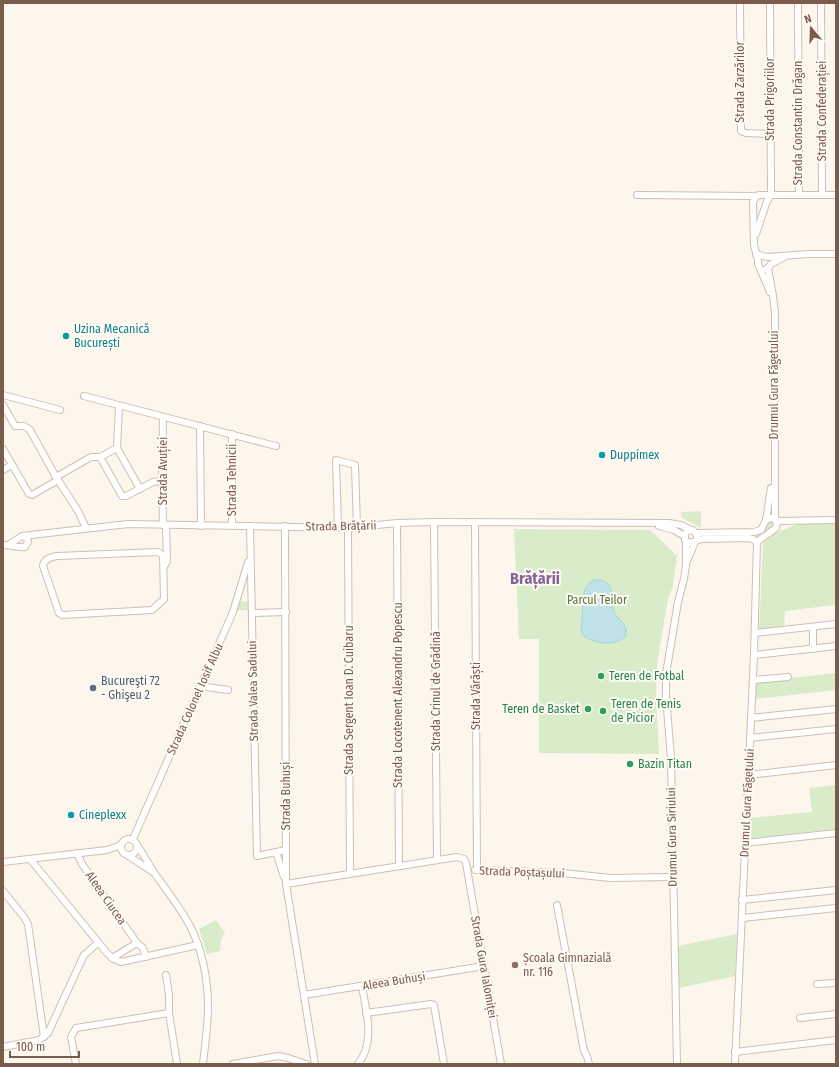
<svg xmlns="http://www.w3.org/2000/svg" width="839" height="1067" viewBox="0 0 839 1067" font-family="'Fira Sans Condensed',sans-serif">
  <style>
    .green { fill: #d8ecc9 }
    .water { fill: #bfe3e8; stroke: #a5d3da }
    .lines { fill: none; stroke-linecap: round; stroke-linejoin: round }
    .minor-casing { stroke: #d1beb0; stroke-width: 8 }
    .minor { stroke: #fff; stroke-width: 6 }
    .culture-dot { fill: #0f9aa8; stroke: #fffaf3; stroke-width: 1.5 }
    .leisure-dot { fill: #2e9e5b; stroke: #fffaf3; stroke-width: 1.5 }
    .service-dot { fill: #5c6f8a; stroke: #fffaf3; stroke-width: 1.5 }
    .education-dot { fill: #8d6e63; stroke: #fffaf3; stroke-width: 1.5 }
    .labels { text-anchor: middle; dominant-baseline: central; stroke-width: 4; stroke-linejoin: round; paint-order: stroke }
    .street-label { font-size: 12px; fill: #7a5c4d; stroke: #fffaf3 }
    .culture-label { font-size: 12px; fill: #0d838f; stroke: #fffaf3; text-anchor: start }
    .park-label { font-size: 12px; fill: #537a41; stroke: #fffaf3 }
    .leisure-label { font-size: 12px; fill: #27864d; stroke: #fffaf3; text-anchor: start }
    .service-label { font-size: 12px; fill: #4e5e75; stroke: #fffaf3; text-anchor: start }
    .education-label { font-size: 12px; fill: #785e54; stroke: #fffaf3; text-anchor: start }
    .district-label { font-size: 16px; font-weight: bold; fill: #846695; stroke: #fffaf3 }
  </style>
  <rect width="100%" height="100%" fill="#fdf6ec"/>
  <g class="green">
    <path d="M701,511V528L681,517L682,512Z"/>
    <path d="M770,521L773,524C770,531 762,537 755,537C756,531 764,524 770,521Z"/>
    <path d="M836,522V605L785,611L784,628L759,631L763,542L775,533L798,524Z"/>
    <path d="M514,529L650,530L677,556L673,586L668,598L657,665L656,695L659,754L539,753V639H519Z"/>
    <path d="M240,601L249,602V610H237Z"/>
    <path d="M836,673V690L756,699V682Z"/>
    <path d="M836,785V829L748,839L749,818L812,812L809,788Z"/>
    <path d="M216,920L225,933L221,939L220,951L207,954L199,929Z"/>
    <path d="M737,934L735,976L679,988L678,946Z"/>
  </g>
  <path class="water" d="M595,580C618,579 609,602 614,612C617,618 623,622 626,628V636C615,647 594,644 583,635L581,629L584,592C586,586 589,582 595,580Z"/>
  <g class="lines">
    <g class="minor-casing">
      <g id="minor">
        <path d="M740,3L741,131L746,133L771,134"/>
        <path d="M770,3L771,195"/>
        <path d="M798,3L799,195"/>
        <path d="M821,3L822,195"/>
        <path d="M637,195L756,196L760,195H836"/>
        <path d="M756,196L753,202L754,245L758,260V264L770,292"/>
        <path d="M756,234L767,201L771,195"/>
        <path d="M756,254L767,257L809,254H836"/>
        <path d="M768,268L773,296L775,313V519"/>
        <path d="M766,269L769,267L771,264L786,256"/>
        <path d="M3,395L60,410"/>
        <path d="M84,396L276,446"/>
        <path d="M3,405L15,426H24L30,430L56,477L78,511L86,528"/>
        <path d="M119,406L117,448L140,489"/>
        <path d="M200,426L201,526"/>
        <path d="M232,434V526"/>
        <path d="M3,449L29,494L32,495L58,480"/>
        <path d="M100,457L122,496H126L153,482L162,481"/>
        <path d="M3,470L12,465"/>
        <path d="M56,477L91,457H100L117,448"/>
        <path d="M776,521L836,520"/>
        <path d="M434,522L437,860"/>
        <path d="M475,522L477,870"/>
        <path d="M397,523L399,866"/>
        <path d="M163,525L162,481L163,417"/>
        <path d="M250,526L257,856L286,850"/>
        <path d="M285,526L286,884L315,1064"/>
        <path d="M659,526L674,530L684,536"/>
        <path d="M338,527L336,460L355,465L357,527"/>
        <path d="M348,528L350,873"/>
        <path d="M696,533L754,532L761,530L766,520L771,488"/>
        <path d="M697,540V535L693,530L687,531L685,534V540L689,543L702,539L748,538L753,539L755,541H758L776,528L777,523L775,519L771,518L766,520"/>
        <path d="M3,545C10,545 19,548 25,547L28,542L27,538L23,536"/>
        <path d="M8,545L22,536L128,524L348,528L397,523L434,522L669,523L681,525L691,530"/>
        <path d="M158,552L161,554L163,556L164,599L152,610L62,615L59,613L43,566C44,559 50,557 57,556Z"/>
        <path d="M687,561L695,542"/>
        <path d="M164,567L167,561L166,525"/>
        <path d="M252,613L286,612"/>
        <path d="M813,627V649"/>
        <path d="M755,633L836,624"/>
        <path d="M754,655L836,646"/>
        <path d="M753,680L788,677"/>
        <path d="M200,686L228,690"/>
        <path d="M751,718L836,709"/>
        <path d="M750,738L836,729"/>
        <path d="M748,775L836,765"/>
        <circle cx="129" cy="847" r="8"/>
        <path d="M133,839L233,612L248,562"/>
        <path d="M745,843L836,833"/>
        <path d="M137,845C144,855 149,865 155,874C167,891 179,906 189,924C202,948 208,979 208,1006C208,1026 205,1045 203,1064"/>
        <path d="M276,852L284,877"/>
        <path d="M77,853L82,864L137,943L143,948L146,957"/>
        <path d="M127,855L153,872"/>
        <path d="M30,859L107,953L112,958L121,962L198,945"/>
        <path d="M3,862L107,850L121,845"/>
        <path d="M475,870L563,873L610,878L673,877"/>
        <path d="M286,884L457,857L464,859L466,863L501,1064"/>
        <path d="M3,891L24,917L28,924L44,1037"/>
        <path d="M742,900L836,890"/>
        <path d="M557,905L584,1051L587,1056L589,1064"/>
        <path d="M742,918L836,908"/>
        <path d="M112,958L137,943"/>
        <path d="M166,975L169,995V1013L177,1064"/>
        <path d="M817,984L836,983"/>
        <path d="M304,995L484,966"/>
        <path d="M366,1013L431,1004L434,1005L444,1064"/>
        <path d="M800,1018L836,1014"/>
        <path d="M3,1047L39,1040L48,1033L84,955L98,943"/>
        <path d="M735,1052L836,1040"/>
        <path d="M76,1064L71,1037L76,1028L169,1013"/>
        <path d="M233,1064L278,1056L288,1058L306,1064"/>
        <path d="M358,1064C376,1042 366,1011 362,986"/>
        <path d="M677,1064L671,758L666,696V674L678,602L684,579L686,565V541"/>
        <path d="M735,1064L754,655L757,541"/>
      </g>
    </g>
    <use href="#minor" class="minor"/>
  </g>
  <g class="culture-dot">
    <circle cx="66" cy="336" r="4"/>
    <circle cx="602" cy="455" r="4"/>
    <circle cx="71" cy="815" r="4"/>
  </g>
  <g class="leisure-dot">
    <circle cx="601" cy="676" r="4"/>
    <circle cx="588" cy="709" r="4"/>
    <circle cx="603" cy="711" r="4"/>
    <circle cx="630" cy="764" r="4"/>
  </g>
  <circle class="service-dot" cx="93" cy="688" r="4"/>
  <circle class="education-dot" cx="515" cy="965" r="4"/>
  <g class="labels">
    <g class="street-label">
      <text transform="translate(740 82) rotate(-90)">Strada Zarzărilor</text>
      <text transform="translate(770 99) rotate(-90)">Strada Prigoriilor</text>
      <text transform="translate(822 111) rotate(-90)">Strada Confederației</text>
      <text transform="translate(798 123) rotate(-90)">Strada Constantin Drăgan</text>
      <text transform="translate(774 385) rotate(-90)">Drumul Gura Făgetului</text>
      <text transform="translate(163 471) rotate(-90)">Strada Avuției</text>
      <text transform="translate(232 480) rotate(-90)">Strada Tehnicii</text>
      <text transform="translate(341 526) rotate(-1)">Strada Brățării</text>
      <text transform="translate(253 691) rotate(-91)">Strada Valea Sadului</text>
      <text transform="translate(436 691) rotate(-90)">Strada Crinul de Grădină</text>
      <text transform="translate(398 695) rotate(-90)">Strada Locotenent Alexandru Popescu</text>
      <text transform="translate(476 696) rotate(-90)">Strada Vărăști</text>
      <text transform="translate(195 699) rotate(-66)">Strada Colonel Iosif Albu</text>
      <text transform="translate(349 700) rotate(-90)">Strada Sergent Ioan D. Cuibaru</text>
      <text transform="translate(286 796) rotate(-90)">Strada Buhuși</text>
      <text transform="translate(747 803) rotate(-87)">Drumul Gura Făgetului</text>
      <text transform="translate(672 837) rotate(-91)">Drumul Gura Siriului</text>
      <text transform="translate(522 872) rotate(2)">Strada Poștașului</text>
      <text transform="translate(106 898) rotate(55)">Aleea Ciucea</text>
      <text transform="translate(484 967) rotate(80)">Strada Gura Ialomiței</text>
      <text transform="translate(394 981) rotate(-9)">Aleea Buhuși</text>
    </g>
    <g class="culture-label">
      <text x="74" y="329">Uzina Mecanică<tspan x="74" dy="14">București</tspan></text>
      <text x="610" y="455">Duppimex</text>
      <text x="79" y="815">Cineplexx</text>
    </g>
    <g class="park-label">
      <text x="597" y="600">Parcul Teilor</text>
    </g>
    <g class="leisure-label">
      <text x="609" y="676">Teren de Fotbal</text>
      <text x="611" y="704">Teren de Tenis<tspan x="611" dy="14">de Picior</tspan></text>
      <text x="580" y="709" text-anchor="end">Teren de Basket</text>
      <text x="638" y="764">Bazin Titan</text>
    </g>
    <g class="service-label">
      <text x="101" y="681">Bucureşti 72<tspan x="101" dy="14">- Ghişeu 2</tspan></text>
    </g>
    <g class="education-label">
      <text x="523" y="958">Școala Gimnazială<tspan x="523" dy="14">nr. 116</tspan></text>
    </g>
    <g class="district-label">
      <text x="535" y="578">Brățării</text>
    </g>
  </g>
  <rect width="839" height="1067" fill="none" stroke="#7a5c4d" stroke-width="8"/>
  <g transform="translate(811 28) rotate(341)" stroke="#fffaf3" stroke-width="3" paint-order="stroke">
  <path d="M0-3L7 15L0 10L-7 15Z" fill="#7a5c4d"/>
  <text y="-6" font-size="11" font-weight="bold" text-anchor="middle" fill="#7a5c4d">N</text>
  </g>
  <path d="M10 1051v6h69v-6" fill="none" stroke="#7a5c4d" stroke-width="2"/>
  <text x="16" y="1051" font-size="12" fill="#7a5c4d" stroke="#fffaf3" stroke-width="3" paint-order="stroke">100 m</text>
</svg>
